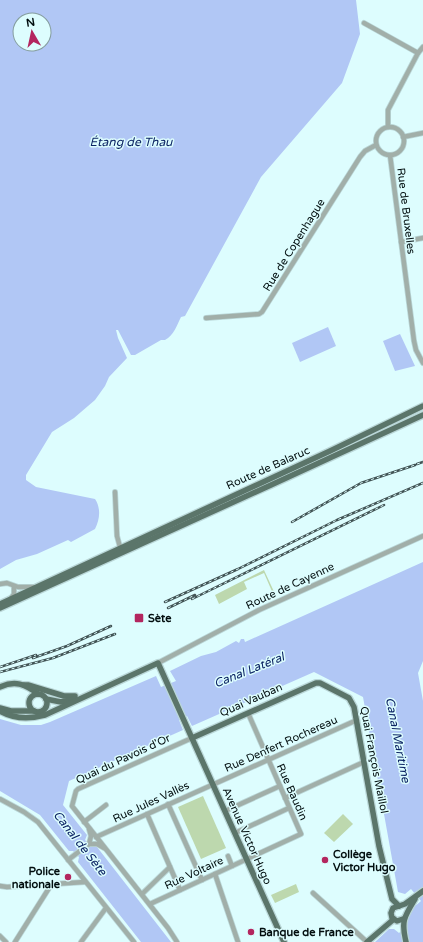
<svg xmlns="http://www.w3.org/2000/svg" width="423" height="942" viewBox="0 0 423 942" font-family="'Varela Round',sans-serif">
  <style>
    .green { fill: #bdd8ae }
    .water { fill: #b1c7f5; fill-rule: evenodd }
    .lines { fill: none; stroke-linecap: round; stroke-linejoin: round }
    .minor-casing { stroke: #bad7d8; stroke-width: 6 }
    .major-casing { stroke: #bad7d8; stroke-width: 8 }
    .minor { stroke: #a1afa9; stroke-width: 4.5 }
    .major { stroke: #5b756a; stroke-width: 5.5 }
    .rail-casing { stroke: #415354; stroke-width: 2.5 }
    .rail { stroke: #ddfdfe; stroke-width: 1; stroke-dasharray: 3; stroke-linecap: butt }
    .poi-dot { fill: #b3265f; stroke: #ddfdfe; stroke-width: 1.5 }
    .labels { text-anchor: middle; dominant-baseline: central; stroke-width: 3; stroke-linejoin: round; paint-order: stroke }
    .street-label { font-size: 11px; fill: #020e0f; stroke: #ddfdfe }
    .poi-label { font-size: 11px; font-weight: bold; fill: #020e0f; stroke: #ddfdfe; text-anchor: start }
    .water-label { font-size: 12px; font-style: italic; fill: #0c2464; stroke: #ddfdfe }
  </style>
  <rect width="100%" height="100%" fill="#ddfdfe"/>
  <g class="green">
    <path d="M264,570L276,596L267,599L274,596L264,573L244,582L247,589L219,604L215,595Z"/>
    <path d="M203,796L226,848L201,859L178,807Z"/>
    <path d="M343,814L353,824L334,842L324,833Z"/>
    <path d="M296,884L299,892L275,903L271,895Z"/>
  </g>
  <g class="water">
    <path d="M0,0H356L360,34L342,83L261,177L191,305L185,316L181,317C177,325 174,335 165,340H161L135,355H131L118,330H116L118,338L127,358L109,377L105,386L95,400L74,418L52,432L26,475V480L36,487L95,499C101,508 100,519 95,529L71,542L68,540L37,554L16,560L0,569ZM20,20H44V44H20Z"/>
    <path d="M328,327L336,346L300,362L292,343Z"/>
    <path d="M400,334L415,366L395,371L383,341Z"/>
    <path d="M423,562V661L418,673L423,701V942H375L389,929H394L399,933C411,923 404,920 411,910C413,907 418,904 421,901L411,889L405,894L398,892L363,697L314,672L192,726L187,716L179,720L183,730L69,781L63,805L87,835L85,840L92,847H97L171,942H141L78,862L79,857L73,851H69L40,815L0,791V719L21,725H41L50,722L156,676L161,687L176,681L170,671L201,656L216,652L236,641L239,643L241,639H244L245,642Z"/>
  </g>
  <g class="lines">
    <g class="minor-casing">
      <g id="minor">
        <path d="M364,23L418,53"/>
        <path d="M388,127V110L418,53L423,47"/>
        <circle cx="390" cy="141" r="14"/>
        <path d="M403,137L423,133"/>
        <path d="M390,155L414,341L416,350L423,363"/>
        <path d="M401,242L423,238"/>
        <path d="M206,318L259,314L262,312L360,157L365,151L376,145"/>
        <path d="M115,492L117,536L120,547"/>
        <path d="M0,584L7,583L18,587H34"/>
        <path d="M11,598L14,594V586"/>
        <path d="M158,663L259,610L423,536"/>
        <path d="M285,798L364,762"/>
        <path d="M0,799L24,812L38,822L134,942"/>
        <path d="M168,804L202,880"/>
        <path d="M225,811L280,786"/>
        <path d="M147,814L180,890"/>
        <path d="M84,822L106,805"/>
        <path d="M235,833L289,808"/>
        <path d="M96,837L357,720"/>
        <path d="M89,844H97L104,848"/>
        <path d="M89,844L91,836L89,829"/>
        <path d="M228,856L232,866"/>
        <path d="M68,860L89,844"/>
        <path d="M215,874L238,942"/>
        <path d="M0,886L7,887L85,882"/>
        <path d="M313,893L367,942"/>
        <path d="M142,894L170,867"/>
        <path d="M150,904L301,834L248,713"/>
        <path d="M0,936L6,942"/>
        <path d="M15,942L51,885"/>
        <path d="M81,942L106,908"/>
        <path d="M177,942L168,928L72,806L76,791L78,789L192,738"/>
      </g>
    </g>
    <g class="major-casing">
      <g id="major">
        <path d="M0,604L330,451L423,406"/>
        <path d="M0,608L271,485L423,415"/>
        <path d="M24,685H28L64,696H75"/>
        <path d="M0,687C15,680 25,684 38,694"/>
        <circle cx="38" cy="703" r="9"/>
        <path d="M46,699L61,702L75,699"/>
        <path d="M0,708L11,711H34"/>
        <path d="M0,711C14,719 30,719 45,715L158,663L284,942"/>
        <path d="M192,738L316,683H320L349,698L354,707L379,846L392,899L399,906"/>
        <path d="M403,919L397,921L392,918L391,913L393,908L405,904L423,891"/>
        <path d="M367,942L394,919"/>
        <path d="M406,942C401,921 404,917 415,899"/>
      </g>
    </g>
    <use href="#minor" class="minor"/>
    <use href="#major" class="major"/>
    <g class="rail-casing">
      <g id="rail">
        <path d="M417,464L423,462"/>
        <path d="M292,522L361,483L415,465"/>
        <path d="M192,599L384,505"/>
        <path d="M165,602L238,569L337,520L423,483"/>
        <path d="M168,608L195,595"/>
        <path d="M33,658L67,646L111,626"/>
        <path d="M0,667L36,655"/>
        <path d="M0,672L53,658L115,634"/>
      </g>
    </g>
    <use href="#rail" class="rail"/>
  </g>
  <g class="poi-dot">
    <rect x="134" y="613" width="10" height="10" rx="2"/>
    <circle cx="325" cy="860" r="4"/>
    <circle cx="68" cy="877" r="4"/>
    <circle cx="251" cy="932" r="4"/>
  </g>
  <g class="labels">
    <g class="street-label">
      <text transform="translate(406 211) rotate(83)">Rue de Bruxelles</text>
      <text transform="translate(294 245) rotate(-58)">Rue de Copenhague</text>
      <text transform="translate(268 468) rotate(-24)">Route de Balaruc</text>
      <text transform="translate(290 586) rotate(-25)">Route de Cayenne</text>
      <text transform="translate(251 700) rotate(-24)">Quai Vauban</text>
      <text transform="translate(281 744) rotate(-24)">Rue Denfert Rochereau</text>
      <text transform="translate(123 759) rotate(-25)">Quai du Pavois d'Or</text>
      <text transform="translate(374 760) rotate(79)">Quai François Maillol</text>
      <text transform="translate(292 792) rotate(66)">Rue Baudin</text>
      <text transform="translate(151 802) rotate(-25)">Rue Jules Vallès</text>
      <text transform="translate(247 836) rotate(66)">Avenue Victor Hugo</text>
      <text transform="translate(194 873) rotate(-25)">Rue Voltaire</text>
    </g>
    <g class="poi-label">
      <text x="148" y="618">Sète</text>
      <text x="333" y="854">Collège<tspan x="333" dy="13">Victor Hugo</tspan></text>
      <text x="60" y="871" text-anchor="end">Police<tspan x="60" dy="13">nationale</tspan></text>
      <text x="259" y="932">Banque de France</text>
    </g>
    <g class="water-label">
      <text x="131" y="142">Étang de Thau</text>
      <text transform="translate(249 670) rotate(-22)">Canal Latéral</text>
      <text transform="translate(398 740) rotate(79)">Canal Maritime</text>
      <text transform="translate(80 843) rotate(52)">Canal de Sète</text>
    </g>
  </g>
  <g transform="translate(32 32) rotate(351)"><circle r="19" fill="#ddfdfe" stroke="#859d9e"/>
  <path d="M0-3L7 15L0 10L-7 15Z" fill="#b3265f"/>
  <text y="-6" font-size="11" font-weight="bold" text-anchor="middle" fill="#020e0f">N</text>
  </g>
</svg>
